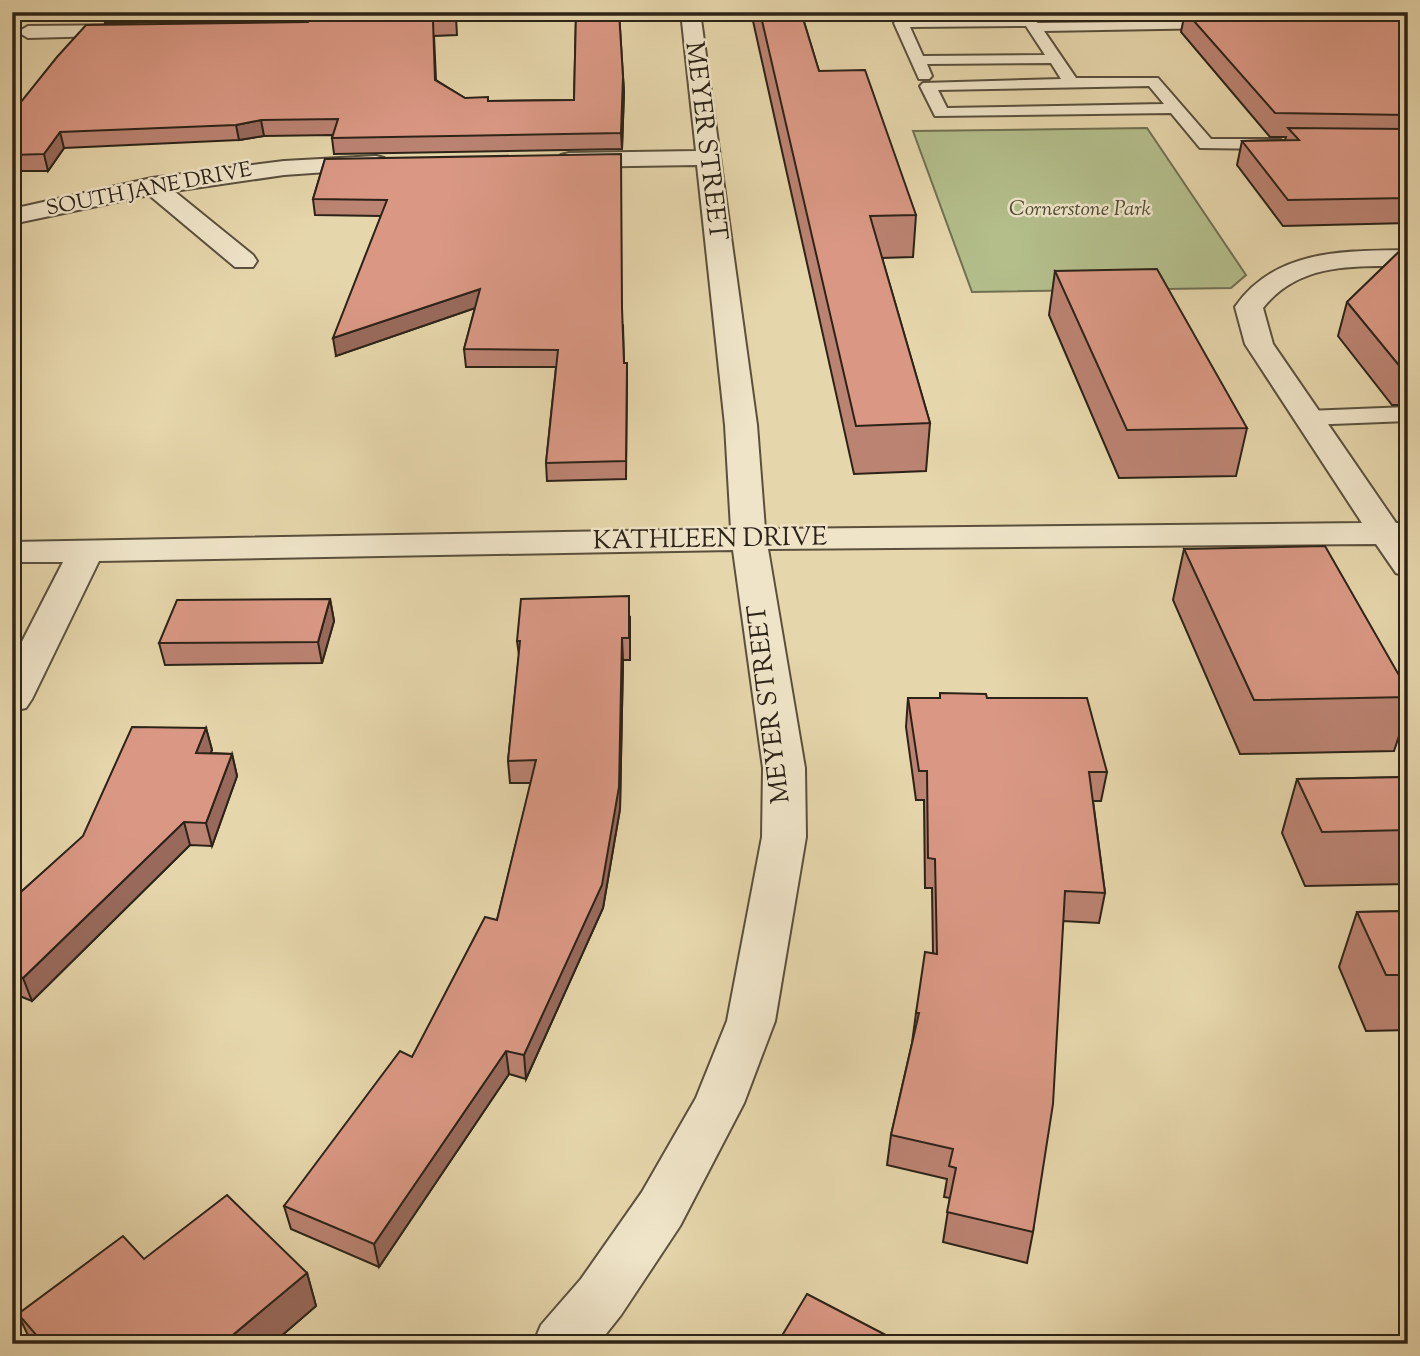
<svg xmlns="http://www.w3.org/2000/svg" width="1420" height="1356" viewBox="0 0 1420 1356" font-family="'Sorts Mill Goudy',serif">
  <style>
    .green { fill: #b3be8b; stroke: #707052; stroke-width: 2 }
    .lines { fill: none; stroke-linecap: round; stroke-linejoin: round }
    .service-casing { stroke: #5a503d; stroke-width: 4 }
    .minor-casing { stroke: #5a503d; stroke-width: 4 }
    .service { fill: #efe4c8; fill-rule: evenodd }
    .minor { fill: #efe4c8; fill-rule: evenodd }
    .wall { fill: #bb8372; stroke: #2c2318; stroke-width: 2; fill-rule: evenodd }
    .shaded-wall { fill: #996a5c; stroke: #2c2318; stroke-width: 2 }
    .building { fill: #da9884; stroke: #2c2318; stroke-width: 2 }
    .labels { text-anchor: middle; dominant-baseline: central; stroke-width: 5; stroke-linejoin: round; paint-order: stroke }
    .far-street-label { font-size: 21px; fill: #2c2318; stroke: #efe4c8 }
    .far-park-label { font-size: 21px; font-style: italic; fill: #4e4a35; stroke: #efe4c8 }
    .street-label { font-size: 26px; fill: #2c2318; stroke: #efe4c8 }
  </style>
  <rect width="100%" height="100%" fill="#e6d6ab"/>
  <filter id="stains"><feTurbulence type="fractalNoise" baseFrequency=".00286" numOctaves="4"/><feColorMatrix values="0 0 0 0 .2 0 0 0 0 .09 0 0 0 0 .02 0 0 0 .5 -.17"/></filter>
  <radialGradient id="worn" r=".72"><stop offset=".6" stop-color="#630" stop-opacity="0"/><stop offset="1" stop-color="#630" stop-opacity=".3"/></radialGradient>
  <path class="green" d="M1147,128L1246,275L1231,288L972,292L913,131Z"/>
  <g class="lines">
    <g class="service-casing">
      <g id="service">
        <path d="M1030,18L1038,23L1224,21V27L1219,28L1044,31L1076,78H1158L1211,139H1279L1287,144L1279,149L1200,148L1171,113L935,116L920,86L923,83L1061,79L1051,63L927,64L932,76L929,79H919L894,23L896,20ZM1026,26L1045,55L923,56L910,27ZM1149,86L1164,104L947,108L938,90Z"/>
        <path d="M1408,407V421L1307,425L1296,418L1307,411Z"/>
      </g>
    </g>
    <g class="minor-casing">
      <g id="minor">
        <path d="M681,12H700L757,425L765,529L1362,523L1245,344L1235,307C1275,249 1344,251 1408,250V266C1355,266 1299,262 1263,308L1273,344L1396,523H1408V577L1396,573L1376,544L768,549L805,768L806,837L775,1021L744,1103L680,1226L621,1315L598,1344H533L541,1325L581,1279L642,1192L696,1098L727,1021L762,837L763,768L733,550L99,561L32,699L26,708L12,711V661L63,562H12V542L731,529L725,425L697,165L569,167L561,165L557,160L561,155L569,153L696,151Z"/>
        <path d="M134,25L141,27L144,31L141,35L28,38L18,32L28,26Z"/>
        <path d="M376,156L384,158L388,163L384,168L284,175L174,191L253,255L257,261L253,267H235L149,195L12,224V209L152,178L284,161Z"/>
      </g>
    </g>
    <use href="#service" class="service"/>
    <use href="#minor" class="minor"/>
  </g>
  <g class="wall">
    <path d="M103,12H619L624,92L622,149L334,154L332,138V135L264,136L239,140L64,148L48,171H12V113L304,22L303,21L105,23ZM576,16L574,100L488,101L465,98L436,80L434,36L457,35L456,17Z"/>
    <path d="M751,12H801L819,71L916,215L913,257L882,258L930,423L926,471L854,474Z"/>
    <path d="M1185,12H1408V223L1283,226L1237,165L1242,141L1285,140L1286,137H1270L1181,32Z"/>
    <path d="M325,159L623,325L624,363H627V381L626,479L547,481L546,463L556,367H466L464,349L475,308L336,356L381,216L315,215L313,199Z"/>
    <path d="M1408,243V405H1392L1338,336L1347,302Z"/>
    <path d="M1055,271L1247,428L1236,476L1119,478L1049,315Z"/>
    <path d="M1184,549L1408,691V709L1394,751L1240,754L1173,600Z"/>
    <path d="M330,599L334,621L322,663L165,665L159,643Z"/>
    <path d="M630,617V660H623L620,809L603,908L526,1079L509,1074L379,1267L291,1229L284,1206L412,1057L497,920L531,783H510L508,761L519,655L517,641Z"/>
    <path d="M908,698H987L1107,772L1101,801H1093L1105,893L1099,923L1063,921L1033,1232L1027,1263L943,1242L950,1198L944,1197L947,1179L887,1165L891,1135L912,1043L916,1013L933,953L932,888H925L924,800H916L906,727Z"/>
    <path d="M206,728L212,750L210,753L232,754L237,776L212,846L190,845L32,1001L12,993V900Z"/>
    <path d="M1408,777V884L1305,886L1282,833L1297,779Z"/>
    <path d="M1408,911V1030L1366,1031L1339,967L1357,912Z"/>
    <path d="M144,1259L307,1273L316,1306L272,1344H32L18,1314Z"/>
  </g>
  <g class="shaded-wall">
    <path d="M623,77L624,92L622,149L621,133Z"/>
    <path d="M261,120L264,136L239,140L236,125Z"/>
    <path d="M60,132L64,148L48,171L44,154Z"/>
    <path d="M480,289L481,306L336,356L333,338Z"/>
    <path d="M330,599L334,621L322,663L318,642Z"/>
    <path d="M622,638L623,660L620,809L603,908L526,1079L524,1055Z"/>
    <path d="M206,728L212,750L201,776L196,753Z"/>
    <path d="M232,754L237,776L212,846L206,823Z"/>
    <path d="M184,822L190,845L32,1001L23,978Z"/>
    <path d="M506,1051L509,1074L379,1267L374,1244Z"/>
    <path d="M307,1273L316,1306L272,1344H222Z"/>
  </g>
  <g class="building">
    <path d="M307,12H455V21H433L435,80L465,98L488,97V101L574,100L576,12H619L623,77L621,133L332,138L338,119L261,120L236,125L60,132L44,154L12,155V113L57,57L86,25L308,22L313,17Z"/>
    <path d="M760,12H801L819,71L865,70L916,215L870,216L930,423L856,426Z"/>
    <path d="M1186,12H1408V115L1275,113Z"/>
    <path d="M1288,128L1408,129V198L1288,200L1242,141L1299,140Z"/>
    <path d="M621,154L622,308L624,363H627L626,461L546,463L558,350L464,349L480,289L333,338L387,200L313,199L325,159Z"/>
    <path d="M1408,243V370L1402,369L1347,302Z"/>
    <path d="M1157,269L1247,428L1127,430L1055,271Z"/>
    <path d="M1325,546L1408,691V697L1254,700L1184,549Z"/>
    <path d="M629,596V638H622L619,787L602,885L524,1055L506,1051L374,1244L284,1206L400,1051L412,1057L485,917L497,920L536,760L508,761L520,641H517L521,599Z"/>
    <path d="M330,599L318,642L159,643L177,600Z"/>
    <path d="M940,693L986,694L987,698H1087L1107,772H1089L1105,893L1065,891L1053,1104L1033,1232L947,1212L956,1168L949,1166L953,1149L891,1135L919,1013H916L925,952L937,954L935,859L928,858L927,771H919L908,698H940Z"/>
    <path d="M132,727L206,728L196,753L232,754L206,823L184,822L23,978L12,974V900L83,836Z"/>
    <path d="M1408,777V830L1322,832L1297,779Z"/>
    <path d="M1408,911V975H1386L1357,912Z"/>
    <path d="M227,1195L307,1273L222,1344H44L18,1314L123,1236L144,1259Z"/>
    <path d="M807,1294L903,1344H777Z"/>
  </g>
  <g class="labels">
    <g class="far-street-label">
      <text transform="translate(149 190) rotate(-11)">SOUTH JANE DRIVE</text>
    </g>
    <g class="far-park-label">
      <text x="1080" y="210">Cornerstone Park</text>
    </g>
    <g class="street-label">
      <text transform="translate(705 141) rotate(83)">MEYER STREET</text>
      <text transform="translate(710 540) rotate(-1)">KATHLEEN DRIVE</text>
      <text transform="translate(770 704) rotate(-97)">MEYER STREET</text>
    </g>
  </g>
  <rect width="1420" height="1356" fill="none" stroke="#e6d6ab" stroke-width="42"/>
  <rect x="14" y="14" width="1392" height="1328" fill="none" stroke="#2c2318" stroke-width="3.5"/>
  <rect x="21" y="21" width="1378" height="1314" fill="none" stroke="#2c2318" stroke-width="2"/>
  <rect width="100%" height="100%" filter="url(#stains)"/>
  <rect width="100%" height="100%" fill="url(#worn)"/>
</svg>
